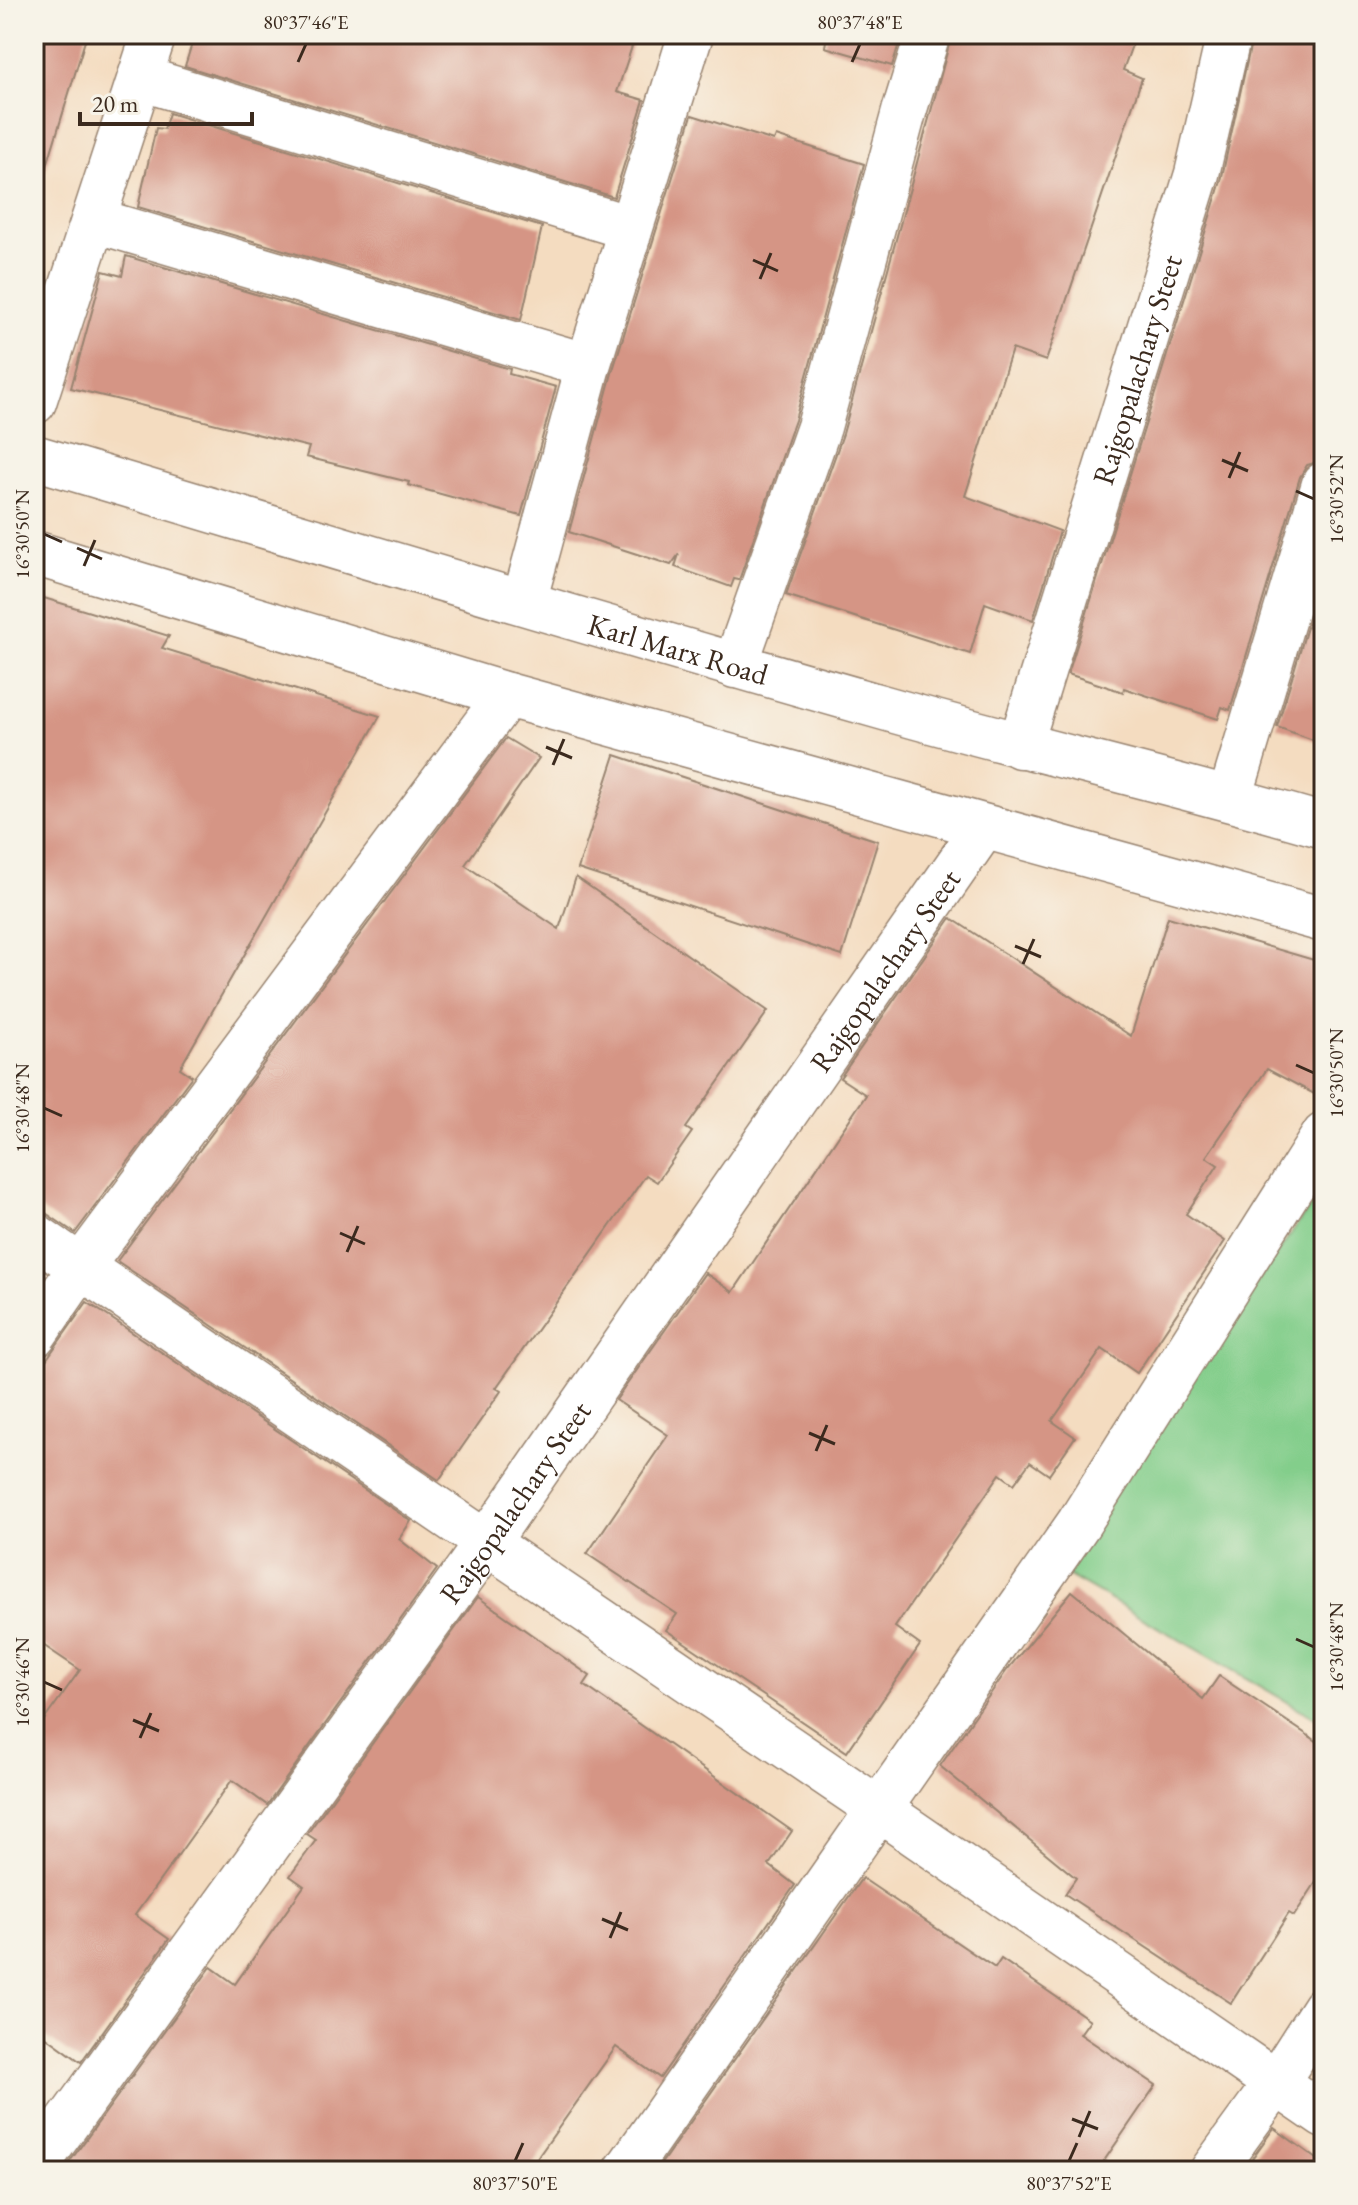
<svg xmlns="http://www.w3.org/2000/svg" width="1358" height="2205" viewBox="0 0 1358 2205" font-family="'EB Garamond',serif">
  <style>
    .green { fill: #83ce8b; stroke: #5f7c54; stroke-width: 2 }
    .building { fill: #d59585 }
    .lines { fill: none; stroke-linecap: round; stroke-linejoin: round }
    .minor-casing { stroke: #98836f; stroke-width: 47 }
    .major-casing { stroke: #98836f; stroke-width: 47 }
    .minor { stroke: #fff; stroke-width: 44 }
    .major { stroke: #fff; stroke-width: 44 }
    .ticks { fill: none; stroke: #3b2a1e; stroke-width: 3 }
    .labels { text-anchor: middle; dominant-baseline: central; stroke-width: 7; stroke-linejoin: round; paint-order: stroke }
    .street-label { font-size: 30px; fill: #3b2a1e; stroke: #f7f3e8 }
    .neatline { fill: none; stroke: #3b2a1e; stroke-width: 3 }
    .ticks-label { font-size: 20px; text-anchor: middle; fill: #3b2a1e }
  </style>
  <rect width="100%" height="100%" fill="#f7f3e8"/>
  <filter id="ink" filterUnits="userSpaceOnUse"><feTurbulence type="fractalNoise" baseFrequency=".0125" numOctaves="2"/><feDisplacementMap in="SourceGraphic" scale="16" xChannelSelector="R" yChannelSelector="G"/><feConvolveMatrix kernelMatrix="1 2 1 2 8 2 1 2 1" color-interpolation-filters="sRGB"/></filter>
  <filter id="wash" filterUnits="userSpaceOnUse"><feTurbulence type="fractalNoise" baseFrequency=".006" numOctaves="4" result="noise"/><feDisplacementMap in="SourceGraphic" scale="32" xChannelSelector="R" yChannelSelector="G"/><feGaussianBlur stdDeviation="1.8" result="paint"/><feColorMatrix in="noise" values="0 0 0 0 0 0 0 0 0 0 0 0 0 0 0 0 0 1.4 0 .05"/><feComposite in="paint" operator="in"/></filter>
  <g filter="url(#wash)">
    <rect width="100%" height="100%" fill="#f4dcc0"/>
    <path class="green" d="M1324,1186V1723L1057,1569Z"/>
    <g id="blocks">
      <g class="building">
        <path d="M34,34H87L45,172L34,170Z"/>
        <path d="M195,34H636L617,92L644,100L614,197L185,66Z"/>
        <path d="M827,34H902L892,66L825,47Z"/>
        <path d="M952,34H1136L1123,70L1142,78L1046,361L1012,349L965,496L1060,531L1033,620L985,603L970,654L786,595L843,434Z"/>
        <path d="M1253,34H1324V460L1307,465L1300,477L1230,710L1222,707L1218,719L1124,688L1123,692L1068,674L1221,181Z"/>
        <path d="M169,113L542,227L521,320L138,207L156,128L164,129Z"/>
        <path d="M692,115L774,141L776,136L864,164L795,420L739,580L734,579L731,587L675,567L679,554L671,565L569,532L612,373Z"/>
        <path d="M126,256L510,369L509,374L556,387L521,516L408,485L409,482L306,457L309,447L71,388L103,271L122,276Z"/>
        <path d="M1324,571V744L1277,727Z"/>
        <path d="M34,595L169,636L162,648L380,716L180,1068L192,1076L75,1233L34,1205Z"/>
        <path d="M506,738L539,758L465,865L559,929L576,877L768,1011L686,1128L692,1132L657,1182L646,1175L496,1388L501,1391L439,1480L117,1261Z"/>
        <path d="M615,755L878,841L842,956L578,869Z"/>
        <path d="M1168,917L1324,963V1099L1267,1069L1206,1157L1218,1165L1186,1214L1225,1241L1137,1373L1102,1349L1052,1421L1075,1437L1049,1475L1030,1462L1014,1484L1000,1474L895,1627L920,1645L847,1752L666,1630L677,1614L587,1554L668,1435L616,1400L705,1273L733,1292L866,1095L840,1078L951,918L1131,1036Z"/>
        <path d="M87,1302L411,1521L399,1539L437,1569L267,1805L232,1780L135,1915L169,1939L81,2062L34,2028V1734L80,1670L34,1639V1377Z"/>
        <path d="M1072,1591L1203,1699L1219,1676L1324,1746V1870L1294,1916L1289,1913L1231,2003L1065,1894L1076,1878L940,1766L1007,1670Z"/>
        <path d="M478,1597L590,1676L584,1685L792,1831L769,1865L795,1885L660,2078L616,2047L528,2171H63L211,1967L235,1984L304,1886L290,1876L316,1840L307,1834Z"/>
        <path d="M862,1878L995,1968L1001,1959L1090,2020L1080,2034L1156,2085L1097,2171H656Z"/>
        <path d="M1274,2128L1324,2164V2171H1243Z"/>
      </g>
    </g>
  </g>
  <g filter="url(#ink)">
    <use href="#blocks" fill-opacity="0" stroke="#98836f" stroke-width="2"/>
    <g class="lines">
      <g class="minor-casing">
        <g id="minor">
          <path d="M140,78L630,228"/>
          <path d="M94,220L588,366"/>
          <path d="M34,402L154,34"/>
          <path d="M524,602L588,366L691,34"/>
          <path d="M735,666L819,427L904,112L928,34"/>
          <path id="s1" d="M1020,746L1197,174L1229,34"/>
          <path d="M1230,798L1324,484"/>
          <path d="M34,1235L880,1810L1324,2116"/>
          <path d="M34,1335L81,1267L507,695"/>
          <path id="s2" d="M34,2169L486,1544L984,827"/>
          <path d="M626,2171L1079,1523L1324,1135"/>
          <path d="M1212,2171L1276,2083L1324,2008"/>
        </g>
      </g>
      <g class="major-casing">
        <g id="major">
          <path id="s3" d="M34,457C316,541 598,627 881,707C1028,749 1178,783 1324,826"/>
          <path d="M34,553L507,695L1324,920"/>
        </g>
      </g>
      <use href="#minor" class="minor"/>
      <use href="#major" class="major"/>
    </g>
  </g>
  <path class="ticks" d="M298,62L306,44M852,62L860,44M753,260L778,271M760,279L771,253M1222,460L1248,471M1229,478L1240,452M1296,491L1314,499M44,534L62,542M77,548L102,559M84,566L95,540M546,747L572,758M553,765L564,739M1015,946L1041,957M1023,964L1034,939M1296,1065L1314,1073M44,1108L62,1116M340,1233L365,1244M347,1252L358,1226M809,1433L835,1444M816,1451L827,1425M1296,1639L1314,1647M44,1682L62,1690M133,1720L159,1731M140,1738L151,1713M602,1919L628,1930M610,1938L621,1912M1072,2119L1098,2129M1079,2137L1090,2111M515,2161L523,2143M1069,2161L1077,2143"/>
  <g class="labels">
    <g class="street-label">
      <text stroke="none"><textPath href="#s1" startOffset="394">Rajgopalachary Steet</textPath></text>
      <text stroke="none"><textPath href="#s3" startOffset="672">Karl Marx Road</textPath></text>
      <text stroke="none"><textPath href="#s2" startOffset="1470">Rajgopalachary Steet</textPath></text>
      <text stroke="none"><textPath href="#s2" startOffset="822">Rajgopalachary Steet</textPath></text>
    </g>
  </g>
  <rect width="1358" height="2205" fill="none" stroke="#f7f3e8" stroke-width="88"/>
  <path d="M80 112v12h172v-12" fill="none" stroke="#3b2a1e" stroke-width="4"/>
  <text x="92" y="112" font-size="24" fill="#3b2a1e" stroke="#f7f3e8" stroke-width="6" paint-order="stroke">20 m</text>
  <rect x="44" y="44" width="1270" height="2117" class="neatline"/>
  <g class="ticks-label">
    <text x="306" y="29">80°37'46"E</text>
    <text x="860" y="29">80°37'48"E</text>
    <text transform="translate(1336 499) rotate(-90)" y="7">16°30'52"N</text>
    <text transform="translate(22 534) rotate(-90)" y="7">16°30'50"N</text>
    <text transform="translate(1336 1073) rotate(-90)" y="7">16°30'50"N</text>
    <text transform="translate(22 1108) rotate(-90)" y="7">16°30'48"N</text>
    <text transform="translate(1336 1647) rotate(-90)" y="7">16°30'48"N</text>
    <text transform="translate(22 1682) rotate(-90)" y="7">16°30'46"N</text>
    <text x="515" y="2190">80°37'50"E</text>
    <text x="1069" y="2190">80°37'52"E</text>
  </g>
</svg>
